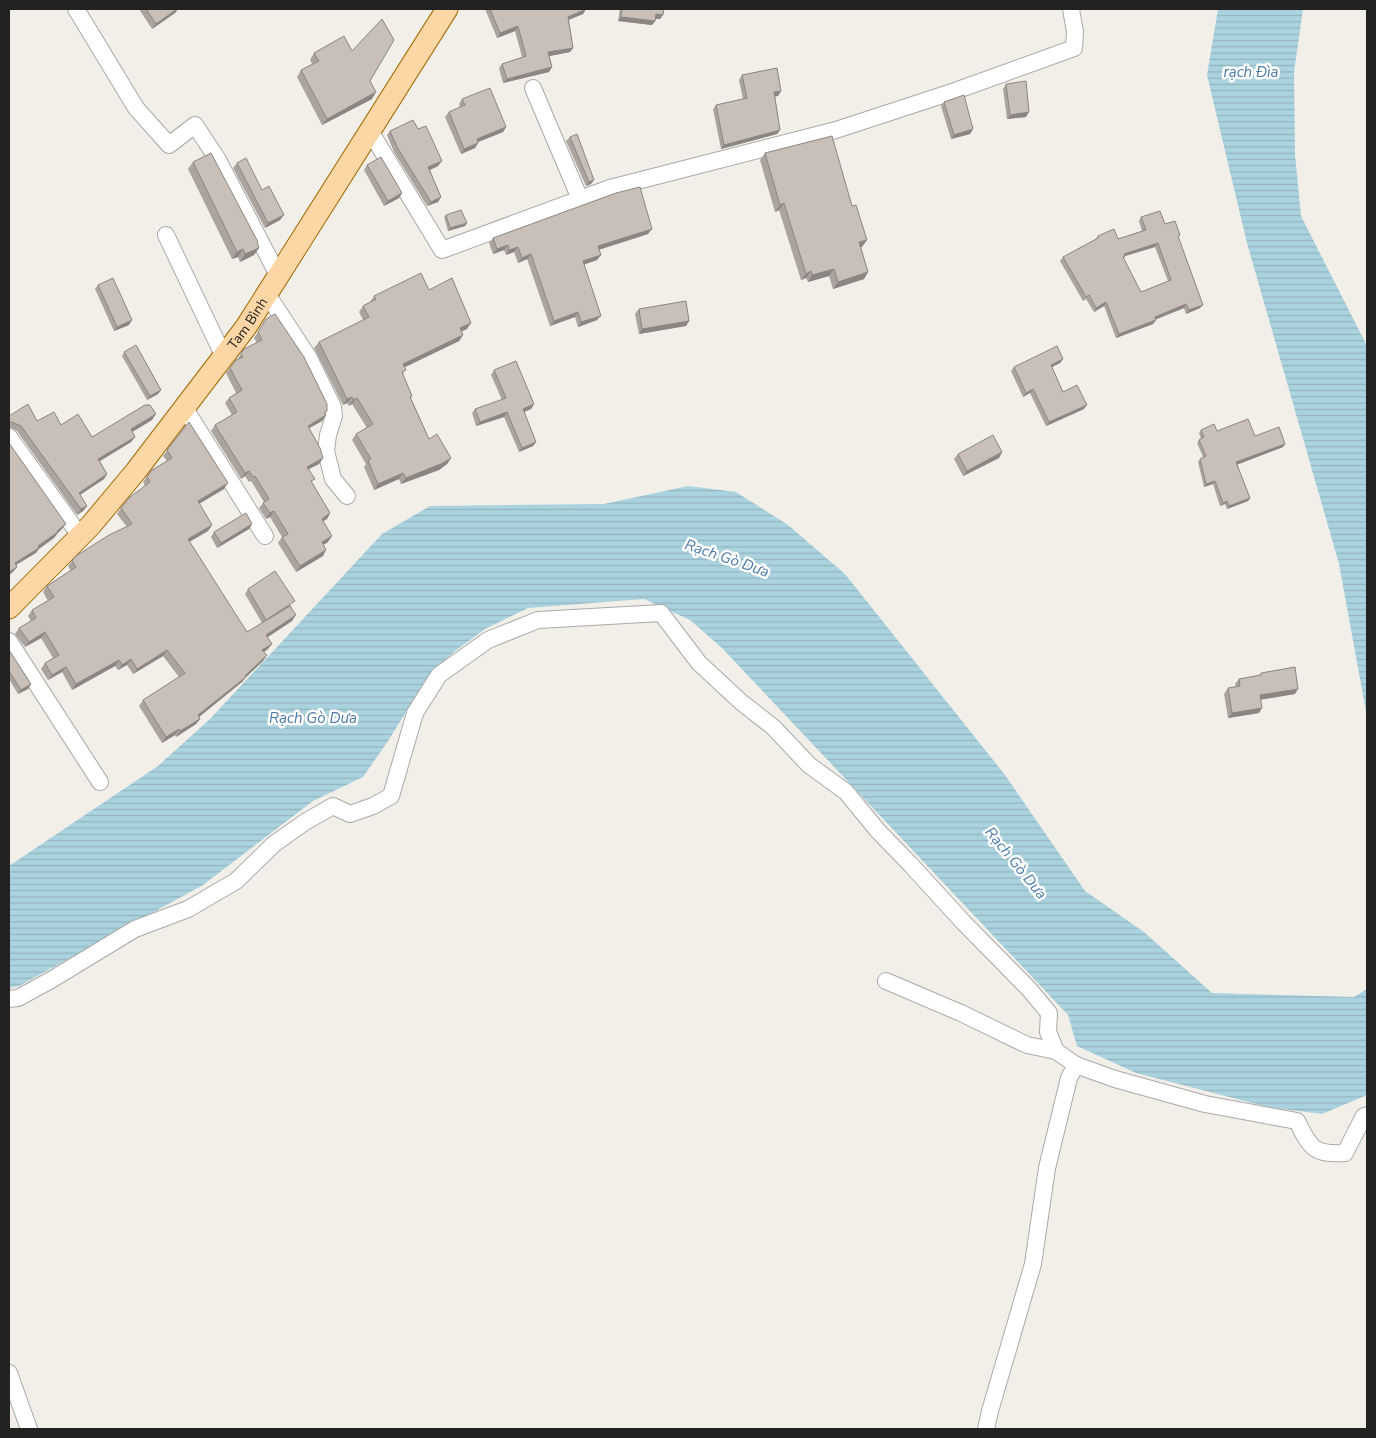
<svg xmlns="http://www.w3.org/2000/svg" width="1376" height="1438" viewBox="0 0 1376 1438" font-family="'Nunito Sans',sans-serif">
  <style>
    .water { fill: url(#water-rules) }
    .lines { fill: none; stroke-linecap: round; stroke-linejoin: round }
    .minor-casing { stroke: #a9a9a9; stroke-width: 18 }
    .major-casing { stroke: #a06b00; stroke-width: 23 }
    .minor { stroke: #fff; stroke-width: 16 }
    .major { stroke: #fcd6a4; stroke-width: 21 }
    .wall { fill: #aba49e; fill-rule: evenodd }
    .shaded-wall { fill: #8b8681 }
    .building { fill: #c7bfb8; stroke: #8b8681; fill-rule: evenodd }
    .labels { text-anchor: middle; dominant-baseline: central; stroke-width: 5; stroke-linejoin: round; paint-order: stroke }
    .street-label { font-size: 14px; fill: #222; stroke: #fff }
    .water-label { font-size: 15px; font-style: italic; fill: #4a7aab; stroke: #fff }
  </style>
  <defs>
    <pattern id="water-rules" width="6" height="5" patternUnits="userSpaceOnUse" patternTransform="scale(1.25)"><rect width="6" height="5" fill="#aad3df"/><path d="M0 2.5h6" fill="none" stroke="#92b5bf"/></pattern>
  </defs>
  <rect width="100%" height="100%" fill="#f2efe9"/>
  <g class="water">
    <path d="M1218,9H1303L1294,72L1295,154L1301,216L1367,346V717L1339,564L1247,243L1207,75Z"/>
    <path d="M688,486L736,492L788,525L845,574L1005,775L1085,891L1144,932L1212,993L1354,997L1367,989V1095L1322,1114L1268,1107L1136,1073L1077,1046L1068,1015L722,648L690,620L644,599L528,608L485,629L455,651L429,675L388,741L363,777L313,801L203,885L19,986L9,988V866L158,766L210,719L382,534L430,506L604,504Z"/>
  </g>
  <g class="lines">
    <g class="minor-casing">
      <g id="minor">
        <path d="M76,9L136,108L169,145L195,125L218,160L278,275"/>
        <path d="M533,88L580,199"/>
        <path d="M370,131L442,250L610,188L836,130L955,91L1074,48L1075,32L1071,9"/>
        <path d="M166,235L224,357"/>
        <path d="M267,294L309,358L333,407L334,416L328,435L326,451L333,479L347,496"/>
        <path d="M184,407L265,536"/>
        <path d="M9,437L81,537"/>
        <path d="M9,641L100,782"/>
        <path d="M886,981L961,1013L1027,1045L1056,1051"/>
        <path d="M9,999L18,998L51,980L135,929L188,909L236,881L274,844L305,822L333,806L350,814L373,806L391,796L415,713L439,675L488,640L538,620L661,613L699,663L741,702L773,727L809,765L846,792L878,831L911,865L964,923L1029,989L1049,1013L1048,1032L1056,1051L1076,1065"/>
        <path d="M9,1373L29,1429"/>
        <path d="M986,1429L990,1411L1033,1264L1047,1168L1069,1078L1076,1065L1115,1079L1205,1104L1297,1121C1310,1148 1314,1155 1345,1153L1364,1116L1367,1115"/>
      </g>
    </g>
    <g class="major-casing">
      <g id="major">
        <path id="s1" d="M9,608L91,525L136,471L246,327L447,9"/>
      </g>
    </g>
    <use href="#minor" class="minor"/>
    <use href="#major" class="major"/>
  </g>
  <g class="wall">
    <path d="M139,9H178L175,13L152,29Z"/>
    <path d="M485,9H586L583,14L569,20L573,48L570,52L549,56L552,67L549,72L503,83L499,68L502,64L522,57L515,31L497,38Z"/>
    <path d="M620,9H664L660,19H656L655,21L652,25L618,21Z"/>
    <path d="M314,53L370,81L372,99L322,125L297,77L301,70L312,64L310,60Z"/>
    <path d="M742,75L781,91L778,96H775L780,130L777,134L721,149L713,109L716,105L743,99L739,80Z"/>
    <path d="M1006,84L1026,117L1007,119L1003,89Z"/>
    <path d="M462,99L506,127L503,132L478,142V143L475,148L461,154L445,117L449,112L460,107L459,104Z"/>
    <path d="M944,102L973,129L970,134L951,139L941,106Z"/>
    <path d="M390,131L438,166L430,170L441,197L438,202L427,206L394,152L387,135Z"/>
    <path d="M570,137L591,184L586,186L566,141Z"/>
    <path d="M765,153L862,247H861L868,272L864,279L833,289L829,276L808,282L806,278L801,280L779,210L775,212L760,160Z"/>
    <path d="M193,162L257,243L259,248L254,255L240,262L238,257L232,259L188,169Z"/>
    <path d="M237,163L262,190L280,220L265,228L233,168Z"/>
    <path d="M367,165L402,193L399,198L384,206L364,170Z"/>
    <path d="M446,215L465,226L448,231L444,217Z"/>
    <path d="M1141,217L1165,224L1178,237L1200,308L1186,314L1184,308L1156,319L1153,324L1116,338L1104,306L1094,312L1086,299L1083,301L1060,261L1063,257L1095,240L1098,236L1118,239L1142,231L1139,221ZM1155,247L1168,281L1141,292L1123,259L1125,256Z"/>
    <path d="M648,234L599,250L601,255L597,260L584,264L597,320L578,327L575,317L550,326L527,259L518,263L514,252L506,255L504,250L493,254L489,243L493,238Z"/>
    <path d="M98,285L129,325L114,331L95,289Z"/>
    <path d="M429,290L467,329L462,331L463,335L459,341L405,367L403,375L412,396L411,398L429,439L451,458L447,464L439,470L401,484L399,479L374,490L364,467L366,464L352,440L356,434L367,428L352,404L349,406L347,403L343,405L314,348L319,342L363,320L359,312L363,306L370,302L374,296Z"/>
    <path d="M639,309L689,321L686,326L639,334L635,314Z"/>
    <path d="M266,319L327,411L325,414L326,415L322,421L309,428L323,458L319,464L309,469L312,483L330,513L327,519L323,521L328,542L323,545V556L296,572L278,543L282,537L270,517L266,519L259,508L264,502L251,481L249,482L245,476L241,479L211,431L215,425L232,415L225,403L229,398L236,393L226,373L236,360H237L244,349L257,343L254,338Z"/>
    <path d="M124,352L161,390L158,394L147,400L122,356Z"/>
    <path d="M1063,359L1060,363L1052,367L1063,392L1084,409L1046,426L1030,393L1023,397L1011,371L1014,367Z"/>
    <path d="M494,370L534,404L531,409L524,412L536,442L533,446L519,452L504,417L476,426L472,413L475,409L502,400L491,375Z"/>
    <path d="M9,416L61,425L92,437L152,420L132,432L135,437L131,442L100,461L107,474L104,479L80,495L87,506L83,511L77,515L17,431L9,427Z"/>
    <path d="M189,422L224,489L199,503L212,525L208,531L189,542L247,632L262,623L245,594L248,589L292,606L291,607L292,621L267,637L268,649L264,652L267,655L263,661L246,677L242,682L199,717L200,719L196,724L176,737L175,735L162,743L139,706L143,700L179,677L163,656L133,674L127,665L118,670L115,666L72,690L62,672L48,680L41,669L45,663L53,658L41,638L25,647L15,634L19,628L31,621L28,616L32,610L48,601L43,592L47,586L71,571L68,566L72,561L127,527L117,514L121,508L145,486L143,482L152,470L167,461L163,456Z"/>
    <path d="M1201,430L1255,436L1285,444L1283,447L1237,464L1250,498L1248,501L1227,509L1225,504L1220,506L1213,484L1204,487L1198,462L1200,459L1203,457L1197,443L1199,440L1201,439L1199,433Z"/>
    <path d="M1002,452L999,458L963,476L954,459L958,454Z"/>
    <path d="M252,524L249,529L217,548L211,537L214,532Z"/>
    <path d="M9,650L31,684L28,689L18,694L9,679Z"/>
    <path d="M1261,673L1295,694L1261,700L1259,713L1228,718L1224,694L1228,688L1236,687L1235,684L1239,679L1259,675Z"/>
  </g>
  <g class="shaded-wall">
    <path d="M177,9H178L175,13L152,29L156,24Z"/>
    <path d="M586,9L583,14L565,21L568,17Z"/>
    <path d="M656,14L663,15L660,19H653Z"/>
    <path d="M621,17L655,21L652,25L618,21Z"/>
    <path d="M518,26L515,31L497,38L500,33Z"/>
    <path d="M573,48L570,52L545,57L548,52Z"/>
    <path d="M552,67L549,72L503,83L507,79Z"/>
    <path d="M781,91L778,96L771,97L774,92Z"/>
    <path d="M376,92L372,99L322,125L327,119Z"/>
    <path d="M1029,112L1026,117L1007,119L1010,115Z"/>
    <path d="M506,127L503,132L473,144L477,139Z"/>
    <path d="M973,129L970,134L951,139L954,135Z"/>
    <path d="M780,130L777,134L721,149L724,145Z"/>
    <path d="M478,143L475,148L461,154L464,149Z"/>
    <path d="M442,161L438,166L425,172L428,167Z"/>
    <path d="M594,180L591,184L586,186L589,182Z"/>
    <path d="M402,193L399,198L384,206L388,201Z"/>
    <path d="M441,197L438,202L427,206L431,202Z"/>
    <path d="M784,203L779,210L775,212L780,205Z"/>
    <path d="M284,215L280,220L265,228L268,223Z"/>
    <path d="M467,223L465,226L448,231L450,228Z"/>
    <path d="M652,229L648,234L594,251L598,246Z"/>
    <path d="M867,240L862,247L854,249L859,242Z"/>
    <path d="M1158,243L1155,247L1125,256L1123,260V257L1124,254Z"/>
    <path d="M508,245L504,250L493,254L497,249Z"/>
    <path d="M518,247L514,252L506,255L509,250Z"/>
    <path d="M259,248L254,255L240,262L245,254Z"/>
    <path d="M243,249L238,257L232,259L237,252Z"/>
    <path d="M531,254L527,259L518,263L522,258Z"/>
    <path d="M601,255L597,260L580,266L583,261Z"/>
    <path d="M834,269L829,276L808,282L812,275Z"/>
    <path d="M811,271L806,278L801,280L806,274Z"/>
    <path d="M868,272L864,279L833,289L838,282Z"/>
    <path d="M1106,302L1104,306L1094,312L1096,308Z"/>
    <path d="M1186,304L1184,308L1152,321L1155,317Z"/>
    <path d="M1203,305L1200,308L1186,314L1189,310Z"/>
    <path d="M578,312L575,317L550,326L554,321Z"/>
    <path d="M601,316L597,320L578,327L581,322Z"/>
    <path d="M132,320L129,325L114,331L117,327Z"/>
    <path d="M1156,320L1153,324L1116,338L1119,334Z"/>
    <path d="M689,321L686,326L639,334L642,329Z"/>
    <path d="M471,323L467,329L456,334L460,328Z"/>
    <path d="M463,335L459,341L399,370L403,364Z"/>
    <path d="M1063,359L1060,363L1048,369L1051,365Z"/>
    <path d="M1033,389L1030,393L1023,397L1026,393Z"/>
    <path d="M161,390L158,394L147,400L150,396Z"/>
    <path d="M352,397L347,403L343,405L347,399Z"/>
    <path d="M357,398L352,404L349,406L353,400Z"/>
    <path d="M534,404L531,409L519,414L523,409Z"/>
    <path d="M1087,405L1084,409L1046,426L1049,422Z"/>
    <path d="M507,412L504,417L476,426L480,422Z"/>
    <path d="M156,414L152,420L127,435L131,429Z"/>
    <path d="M326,415L322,421L304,431L308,426Z"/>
    <path d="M135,437L131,442L95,464L98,459Z"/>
    <path d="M536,442L533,446L519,452L522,448Z"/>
    <path d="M1285,444L1283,447L1234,466L1236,462Z"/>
    <path d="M1002,452L999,458L963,476L967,471Z"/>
    <path d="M323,458L319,464L303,472L307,467Z"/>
    <path d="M451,458L447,464L439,470L401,484L406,478Z"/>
    <path d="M249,471L245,476L241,479L245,473Z"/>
    <path d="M403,473L399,479L374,490L378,484Z"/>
    <path d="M107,474L104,479L75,498L79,493Z"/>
    <path d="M1215,481L1213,484L1204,487L1206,484Z"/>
    <path d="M228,483L224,489L194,507L198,501Z"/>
    <path d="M1250,498L1248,501L1227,509L1229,506Z"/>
    <path d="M1227,501L1225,504L1220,506L1223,503Z"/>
    <path d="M87,506L83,511L77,515L81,509Z"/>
    <path d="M274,511L270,517L266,519L270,513Z"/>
    <path d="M330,513L327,519L318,524L322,519Z"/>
    <path d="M66,524L62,529L58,533L54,538L39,549L36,553L11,568L15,563L38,546Z"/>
    <path d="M252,524L249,529L217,548L221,543Z"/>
    <path d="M212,525L208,531L184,545L188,539Z"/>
    <path d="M332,536L328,542L318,548L322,542Z"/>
    <path d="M326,550L323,556L296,572L300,566Z"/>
    <path d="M17,567L13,572L9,575V572Z"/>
    <path d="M296,615L292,621L262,641L266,635Z"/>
    <path d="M45,632L41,638L25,647L29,642Z"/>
    <path d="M272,644L268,649L258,656L262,650Z"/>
    <path d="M167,650L163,656L133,674L137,669Z"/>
    <path d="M267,655L263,661L244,679L246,677L242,682L194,721L198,715L245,676Z"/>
    <path d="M131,659L127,665L118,670L122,665Z"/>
    <path d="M119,660L115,666L72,690L76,684Z"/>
    <path d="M66,667L62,672L48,680L52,675Z"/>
    <path d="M31,684L28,689L18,694L21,690Z"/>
    <path d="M1298,689L1295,694L1256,700L1260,695Z"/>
    <path d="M1262,708L1259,713L1228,718L1232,713Z"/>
    <path d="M200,719L196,724L176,737L180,731Z"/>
    <path d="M179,729L175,735L162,743L166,737Z"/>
  </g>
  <g class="building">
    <path d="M146,9H177L156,24Z"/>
    <path d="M490,9H586L568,17L573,48L548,52L552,67L507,79L502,64L526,56L518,26L500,33Z"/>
    <path d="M622,9H664L663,15L656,14L655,21L621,17Z"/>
    <path d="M382,19L394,40L370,81L376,92L327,119L301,70L319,61L314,53L344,36L352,51Z"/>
    <path d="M777,68L781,91L774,92L780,130L724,145L716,105L747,98L742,75Z"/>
    <path d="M1026,81L1029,112L1010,115L1006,84Z"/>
    <path d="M490,88L506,127L477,139L478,143L464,149L449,112L465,105L462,99Z"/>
    <path d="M964,95L973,129L954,135L944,102Z"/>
    <path d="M413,120L418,129L426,126L442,161L428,167L441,197L431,202L397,147L390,131Z"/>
    <path d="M577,134L594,180L589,182L570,137Z"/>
    <path d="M832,136L852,206L856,205L867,240L859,242L868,272L838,282L834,269L812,275L811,271L806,274L784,203L780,205L765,153Z"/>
    <path d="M211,153L258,242H257L259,248L245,254L243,249L237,252L193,162Z"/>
    <path d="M381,157L402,193L388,201L367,165Z"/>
    <path d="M246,158L262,190L269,186L284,215L268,223L237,163Z"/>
    <path d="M640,187L652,229L598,246L601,255L583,261L601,316L581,322L578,312L554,321L531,254L522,258L518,247L509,250L508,245L497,249L493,238L616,193Z"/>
    <path d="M461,210L467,223L450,228L446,215Z"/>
    <path d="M1160,211L1165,224L1175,221L1180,235L1178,236L1203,305L1189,310L1186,304L1155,317L1156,320L1119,334L1106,302L1096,308L1089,295L1086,297L1063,257L1098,238V236L1114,229L1118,239L1146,230L1141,217ZM1158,243L1171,280L1141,292L1123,257L1125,256L1124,254Z"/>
    <path d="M421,273L429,290L452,278L471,323L460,328L463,335L403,364L406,370L402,372L412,396L410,397L429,439L437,434L451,458L443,463L406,478L403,473L378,484L368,461L371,459L356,434L373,424L357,398L353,400L352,397L347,399L319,342L369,317L363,306L376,299L374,296Z"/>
    <path d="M113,278L132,320L117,327L98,285Z"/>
    <path d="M686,301L689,321L642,329L639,309Z"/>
    <path d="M275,314L304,357L327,404V411L324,413L326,415L308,426L320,448L323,458L307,467L315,479L311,481L330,513L322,519L332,536L322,542L326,550L300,566L282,537L288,534L274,511L270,513L263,503L269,499L255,476L253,477L249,471L245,473L215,425L237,412L229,398L242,390L230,368L236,360L243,357L241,354L244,349L262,340L258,332L266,319Z"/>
    <path d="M136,345L161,390L150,396L124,352Z"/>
    <path d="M1057,346L1063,359L1051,365L1063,392L1077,385L1087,405L1049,422L1033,389L1026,393L1014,367Z"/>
    <path d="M516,361L534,404L523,409L536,442L522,448L507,412L480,422L475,409L506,398L494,370Z"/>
    <path d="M28,404L37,421L54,412L61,425L78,414L92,437L145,405H150L156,414L131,429L135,437L98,459L107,474L79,493L87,506L81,509L21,426L12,422L9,423V416Z"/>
    <path d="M1248,419L1255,436L1279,427L1285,444L1236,462L1250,498L1229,506L1227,501L1223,503L1215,481L1206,484L1200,459L1206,456L1199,440L1204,437L1201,430L1214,424L1217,431Z"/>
    <path d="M189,422L228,483L198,501L212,525L188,539L247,632L290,606L296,615L266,635L272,644L262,650L267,655L245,676L246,677L198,715L200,719L180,731L179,729L166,737L143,700L185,673L167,650L137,669L131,659L122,665L119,660L76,684L66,667L52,675L45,663L59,655L45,632L29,642L19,628L36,618L32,610L54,597L47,586L76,567L72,561L76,556L109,535L132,524L121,508L130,497L150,482L147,477L152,470L172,458L167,450Z"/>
    <path d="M993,435L1002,452L967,471L958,454Z"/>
    <path d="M9,443L66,524L57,531L58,532L38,546L39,548L15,563L17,567L9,572Z"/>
    <path d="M246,513L252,524L221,543L214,532Z"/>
    <path d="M275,571L295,601L266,620L248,589Z"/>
    <path d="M9,650L31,684L21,690L9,671Z"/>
    <path d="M1295,667L1298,689L1260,695L1262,708L1232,713L1228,688L1240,686L1239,679L1261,675V673Z"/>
  </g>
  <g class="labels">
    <g class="street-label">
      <text stroke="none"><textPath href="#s1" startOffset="372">Tam Bình</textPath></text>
    </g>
    <g class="water-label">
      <text x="1251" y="72">rạch Đìa</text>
      <text transform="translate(727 558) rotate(19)">Rạch Gò Dưa</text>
      <text x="313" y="718">Rạch Gò Dưa</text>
      <text transform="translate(1016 863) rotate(51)">Rạch Gò Dưa</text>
    </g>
  </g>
  <rect width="1376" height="1438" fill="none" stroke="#222222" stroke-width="20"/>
</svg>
